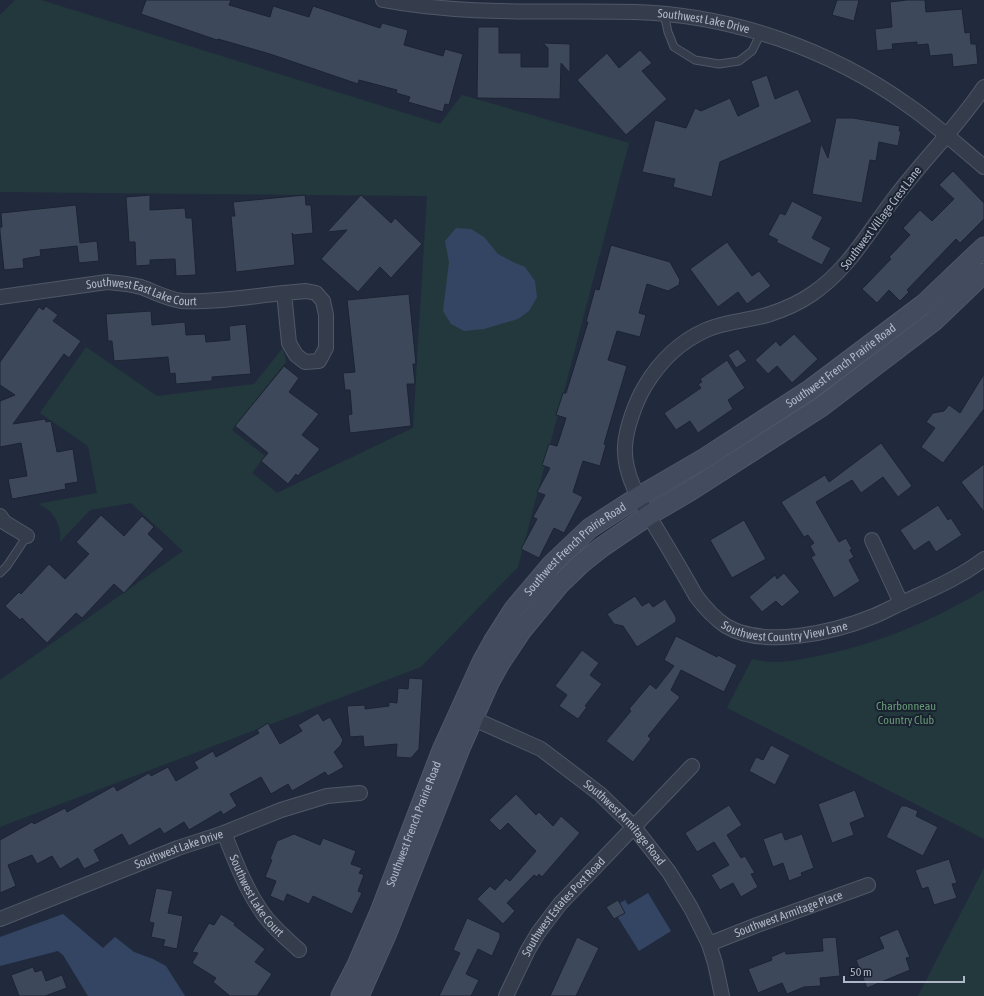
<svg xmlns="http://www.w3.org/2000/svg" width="984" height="996" viewBox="0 0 984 996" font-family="'Asap Condensed',sans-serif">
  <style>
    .green { fill: #23383d }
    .water { fill: #344563 }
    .building { fill: #3d485b; stroke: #1c2432 }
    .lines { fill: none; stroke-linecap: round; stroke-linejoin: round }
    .lane-casing { stroke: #505766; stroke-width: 9 }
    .street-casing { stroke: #505766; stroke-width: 16 }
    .secondary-casing { stroke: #505766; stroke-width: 21 }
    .lane { stroke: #353d4c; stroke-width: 7 }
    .street { stroke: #353d4c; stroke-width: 14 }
    .secondary { stroke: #434b5f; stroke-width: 19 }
    .labels { text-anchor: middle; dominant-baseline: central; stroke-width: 4; stroke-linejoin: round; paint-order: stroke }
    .street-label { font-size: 12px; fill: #b0b7c8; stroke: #1a2230 }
    .park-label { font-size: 12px; fill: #669a75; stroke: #1a2230 }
  </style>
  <rect width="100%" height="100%" fill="#212a3c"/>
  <g class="green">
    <path d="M15,0H41L440,124L462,95L629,143L518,567L421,667L0,827V680L183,551L131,503L90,510L60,542C62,525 54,510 38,504L97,493L88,446L40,413L86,347L157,396L254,384L283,348L286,362L232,430L265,456L252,473L277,493L413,428L427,196L0,192V15Z"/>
    <path d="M984,590V839L727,708L752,659C758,660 764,662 770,662C787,663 803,659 818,656C878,644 932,621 984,590Z"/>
    <path d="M984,868V996H918Z"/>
  </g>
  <g class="water">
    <path d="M456,228L471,229L484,237L498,254L513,262L525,267L535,281L537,297L529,311L518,319L484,329L464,331L451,324L443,311L449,262L445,241Z"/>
    <path d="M648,893L671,931L639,951L612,908L625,900L628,905Z"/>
    <path d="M63,914L103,948L115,937L134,952L153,959L166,966L185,996H88L63,955L58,951L0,966V937Z"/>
  </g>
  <g class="building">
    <path d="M146,0H231L229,5L270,17L273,6L309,17L313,6L380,28L382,23L408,30L404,45L443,56L445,49L463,54L449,105L445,104L443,112L408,102L410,97L396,93L397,90L359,80L358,84L270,54L218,39L217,40L141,14Z"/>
    <path d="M837,0H859L854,21L832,15Z"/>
    <path d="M907,0H925L926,12L962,9L965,33L970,32L971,44H976L978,64L953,67L952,54L930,56L928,44L917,45V42L892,44L893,49L877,51L875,29L892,27L890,2Z"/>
    <path d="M478,27H499V53H521V67H548V48L543,43L570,44V73L561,63L560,99L477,98Z"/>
    <path d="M640,50L652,63L642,71L667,99L626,135L577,80L607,53L619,68Z"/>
    <path d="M767,75L775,99L798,89L812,122L720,162L712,197L673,187L675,179L642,172L655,120L686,128L695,108L701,111L730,98L738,116L759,106L751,81Z"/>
    <path d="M836,118H853L900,126L899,131H901L898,146L879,142L876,161L870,160L862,203L812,194L821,143L828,158Z"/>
    <path d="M953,171L984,203V219L960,243L956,239L907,290L909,292L900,301L889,290L877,303L862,289L891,259L889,257L910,235L903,228L920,210L932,221L954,199L939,185Z"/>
    <path d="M150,195V210L185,208L186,218H192L196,275L176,276L175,259L150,260V265L136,266L135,242H129L126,197Z"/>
    <path d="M305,195L306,205H311L313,233L294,235L292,233L295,265L236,272L231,216H235L233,202Z"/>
    <path d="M361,195L391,223L395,218L422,244L391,278L380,267L358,292L321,259L347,230L327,232Z"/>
    <path d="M792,201L823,217L812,238L831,248L822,265L776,242L778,240L768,235L780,213L785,215Z"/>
    <path d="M76,205L80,243L97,241L99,261L79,263L77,246L40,250L41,256L23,259L24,268L4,270L0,232V227H2L1,213Z"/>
    <path d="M727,242L752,276L759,271L771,286L747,304L738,292L718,307L690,269Z"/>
    <path d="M611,245L670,262L680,280L679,285L668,291L647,284L639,313L646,315L640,337L617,331L608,360L627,366L604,444L606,445L600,466L583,461L573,492L583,497L564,533L554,528L539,558L521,549L537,519L533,517L545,495L537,492L550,468L542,465L549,444L557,446L566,418L556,415L563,393H566L588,322H586L595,289L599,290Z"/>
    <path d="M409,294L416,364H413L415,384H407L411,426L350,433L348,415L352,414L350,390H345L343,373L355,372L347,300Z"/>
    <path d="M46,306L58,315L53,321L81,341L69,358L64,354L13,424L45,419L46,422L51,421L57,452L73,449L78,482L65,484L66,489L12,499L8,479L27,476L21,443L0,447V401L15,395L0,385V362L39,307L43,310Z"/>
    <path d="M151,311L152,325L185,322L186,335L205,334L206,342L230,340L229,326L246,324L251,374L212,377V381L176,384L175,373L170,374L168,357L114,361L112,341H108L106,314Z"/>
    <path d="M794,334L818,359L792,383L777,366L768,374L755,360L776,341L780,346Z"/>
    <path d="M738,349L747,361L736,368L728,355Z"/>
    <path d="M727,360L745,388L728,400L733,409L698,433L690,421L676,430L664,413L701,388L698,384L702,382L700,379Z"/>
    <path d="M284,366L299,378L289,392L319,414L302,435L320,449L298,476L296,474L288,484L261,461L268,453L235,426Z"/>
    <path d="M984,374V409L943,463L921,447L935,428L926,422L933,413L944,411L949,405L960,413Z"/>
    <path d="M881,443L912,486L898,497L883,477L861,493L852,480L816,502L839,542L846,538L852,549L850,550L854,557L849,560L860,581L834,598L811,557L815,555L810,546L814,543L808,535L804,537L781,502L825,475L829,482Z"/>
    <path d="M984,464V512L961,482Z"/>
    <path d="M938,505L948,520L951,518L962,535L936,552L929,541L914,551L900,530Z"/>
    <path d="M101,515L124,536L142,516L154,527L148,534L164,549L124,593L114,584L82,618L76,613L47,643L22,618L20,620L5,606L19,592L21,594L49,564L65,579L89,554L76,542Z"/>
    <path d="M744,520L766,559L732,578L710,540Z"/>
    <path d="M784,573L800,592L782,607L776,601L762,612L749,597L775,575L777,579Z"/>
    <path d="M635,596L642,606L649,602L653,607L665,599L676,617V622L637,647L623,626L614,624L607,614Z"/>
    <path d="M676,636L717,657L718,655L737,665L724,692L681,670L671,690L680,697L648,736L651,739L633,762L606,741L631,711L629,709L650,684L656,689L674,666L664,660Z"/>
    <path d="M582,650L599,663L590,675L602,684L585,706L587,707L578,719L559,706L567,695L555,686Z"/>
    <path d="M409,678L423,679L419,749L411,758L396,757L397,744L364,747L363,736L350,737L347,706L365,705V709L389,706V702L397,703L398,688L408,689Z"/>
    <path d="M318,713L323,721L330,717L343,740L341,745L334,752L344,767L328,776L325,772L292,791L288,784L271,794L261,777L230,794L237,806L223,815L221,811L189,830L184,822L164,834L160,828L129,846L122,834L94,850L100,861L84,869L78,858L60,869L52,856L37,864L32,855L8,865L16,886L0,893V840L32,822L34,824L65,808L67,812L114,786L117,791L149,773L151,776L168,767L176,781L198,768L194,762L213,751L216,757L259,733L257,730L268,723L280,744L302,731L298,725Z"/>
    <path d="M771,745L790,755L775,785L749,771L756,757L763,760Z"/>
    <path d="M855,790L865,817L850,823L854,835L832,843L818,804Z"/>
    <path d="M516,794L536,815L539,812L553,826L561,816L580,833L542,877L539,874L537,877L534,875L507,903L515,911L503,924L477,899L490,886L495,890L506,878L510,881L536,851L508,823L500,831L489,820Z"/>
    <path d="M729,805L742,825L727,835L741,858L745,856L755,873L751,874L758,887L741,897L733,883L720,890L711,875L729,865L714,842L697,852L685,833Z"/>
    <path d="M901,806H906L918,811L916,816L938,827L923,856L886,837Z"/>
    <path d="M782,832L785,840L802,834L814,868L801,873L802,876L789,881L783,863L773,867L763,839Z"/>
    <path d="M294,834L320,845L323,838L356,851L351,864L362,868L359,873L364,875L358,891L362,893L352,914L313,896L309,904L287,894L284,902L270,896L276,881L265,877L272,860L270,859L277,841Z"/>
    <path d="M949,859L957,883L952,884L957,898L934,905L928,887L922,889L915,870Z"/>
    <path d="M156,888L173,891L168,913L183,916L177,949L163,946L165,940L151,937L154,923L149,922Z"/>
    <path d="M618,900L625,913L614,919L606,907Z"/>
    <path d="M221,914L235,923L234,925L265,949L255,962L272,974L257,996H230L213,982L216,978L192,963L198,953L192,952L209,923L214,925Z"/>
    <path d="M467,918L500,933V938L492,956L478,949L466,974L479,980L471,996H439L460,953L453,950Z"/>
    <path d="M898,929L910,957L906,958L910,970L867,988L856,960L884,948L879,937Z"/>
    <path d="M577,937L599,948L576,996H550Z"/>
    <path d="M836,937L840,976L820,978L821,986L804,987L787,994L782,983L758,993L748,969L772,960L771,957L785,951L786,954L823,951L822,938Z"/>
    <path d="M33,967L35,972L42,970L46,981L62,975L67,988L45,996H19L11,975Z"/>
  </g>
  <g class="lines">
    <g class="lane-casing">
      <g id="lane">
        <path d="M664,14L668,32L674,47L695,60L719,64L739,61L752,51L761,33"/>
        <path d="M0,573L7,566L27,536"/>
      </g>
    </g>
    <g class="street-casing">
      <g id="street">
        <path id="s1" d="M383,0C466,16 551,10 635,12C732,15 830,49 909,106C935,124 959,146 984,167"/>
        <path id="s2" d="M984,87C958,126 924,159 896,196C869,231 849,269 812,294C799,303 783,310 767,315C747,321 726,321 706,330C679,342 660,361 645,386C636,401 626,428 625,446C623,478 645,509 661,536C673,556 685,576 696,596C705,608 714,618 726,626C765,649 835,632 874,616C884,612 894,606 904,602C932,589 959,578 984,559"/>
        <path d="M306,291L316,293L323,301L326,315V348L319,361L305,362L296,355L289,343L284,293Z"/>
        <path id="s3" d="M0,297L107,282C119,283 130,284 141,287C155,292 167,299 182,301C213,303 252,296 284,293"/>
        <path d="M0,516L4,522L27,536"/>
        <path d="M872,540L901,603"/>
        <path id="s4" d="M465,715L541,749L600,794L633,826L669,872L691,908L709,944L715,963L722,996"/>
        <path id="s5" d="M224,833C235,860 245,888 262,912C272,927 286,938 299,950"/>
        <path id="s6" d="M0,919L178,848L224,833L281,810L327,796L360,793"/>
        <path id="s7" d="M709,944L757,925L868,885"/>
        <path id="s8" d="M506,996L528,950L538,933L560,904L692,766"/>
      </g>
    </g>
    <g class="secondary-casing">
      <g id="secondary">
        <path id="s9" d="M341,996L357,965L380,912L442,750L482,662L493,642L514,609L552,564L590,528L638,497L705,458L811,389L924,304L984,247"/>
        <path d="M359,996L387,933L461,746L489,683L500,663L522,630L559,585L583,562L602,547L649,515L690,491L821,407L934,321L984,273"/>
      </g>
    </g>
    <use href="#lane" class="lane"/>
    <use href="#street" class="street"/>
    <use href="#secondary" class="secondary"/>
  </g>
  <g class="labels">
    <g class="street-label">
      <text stroke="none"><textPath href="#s1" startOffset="322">Southwest Lake Drive</textPath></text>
      <text transform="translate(881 218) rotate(-53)">Southwest Village Crest Lane</text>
      <text stroke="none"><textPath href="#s3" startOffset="144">Southwest East Lake Court</textPath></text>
      <text stroke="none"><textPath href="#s9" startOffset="835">Southwest French Prairie Road</textPath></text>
      <text stroke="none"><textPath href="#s9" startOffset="511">Southwest French Prairie Road</textPath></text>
      <text stroke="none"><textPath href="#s2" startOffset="801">Southwest Country View Lane</textPath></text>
      <text stroke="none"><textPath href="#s9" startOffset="187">Southwest French Prairie Road</textPath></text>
      <text stroke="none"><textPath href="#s4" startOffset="195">Southwest Armitage Road</textPath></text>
      <text stroke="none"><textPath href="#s6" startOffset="192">Southwest Lake Drive</textPath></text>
      <text stroke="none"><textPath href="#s5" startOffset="71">Southwest Lake Court</textPath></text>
      <text stroke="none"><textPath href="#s8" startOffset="107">Southwest Estates Post Road</textPath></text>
      <text stroke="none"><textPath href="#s7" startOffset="85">Southwest Armitage Place</textPath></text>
    </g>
    <g class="park-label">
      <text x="906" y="706">Charbonneau<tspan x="906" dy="14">Country Club</tspan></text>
    </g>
  </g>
  <path d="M844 976v6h120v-6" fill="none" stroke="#b0b7c8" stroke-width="2"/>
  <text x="850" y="976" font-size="12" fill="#b0b7c8" stroke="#1a2230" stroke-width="3" paint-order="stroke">50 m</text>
</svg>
